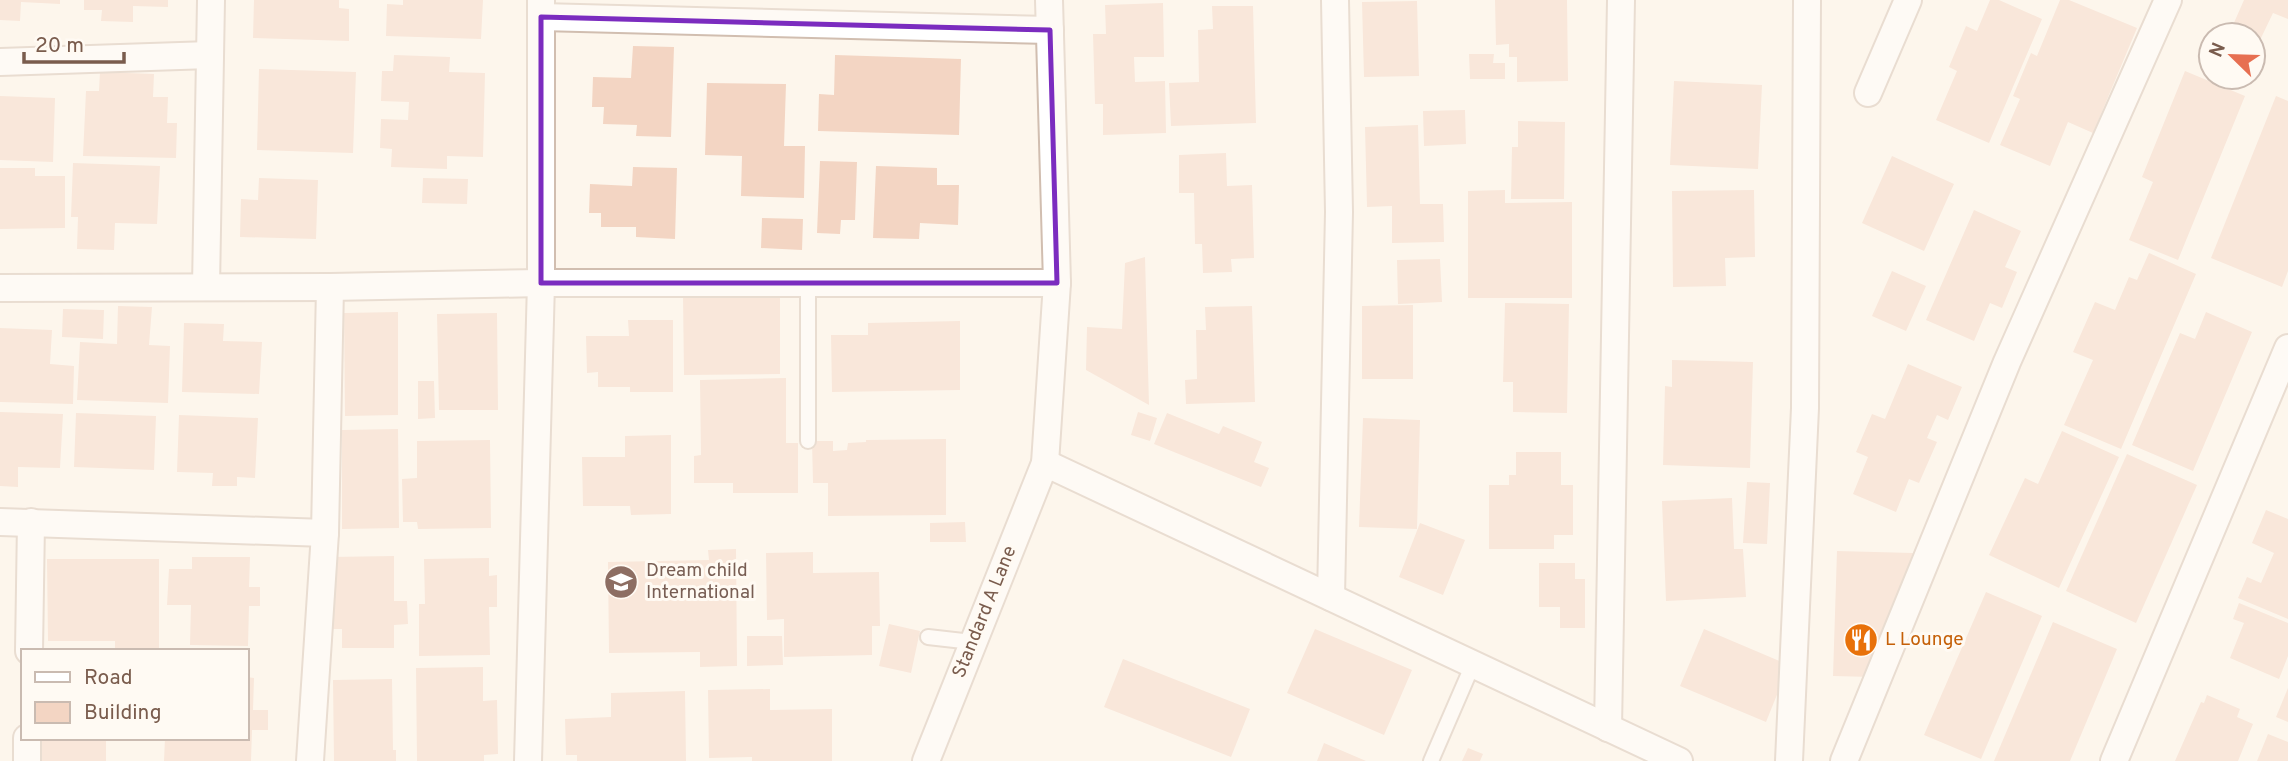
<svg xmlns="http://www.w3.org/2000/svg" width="2288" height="761" viewBox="0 0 2288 761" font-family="Overpass,sans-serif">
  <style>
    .building { fill: #f3d5c3 }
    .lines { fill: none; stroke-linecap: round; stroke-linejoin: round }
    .lane-casing { stroke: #d1beb0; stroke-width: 18 }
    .street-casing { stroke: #d1beb0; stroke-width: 30 }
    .lane { stroke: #fff; stroke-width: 14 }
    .street { stroke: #fff; stroke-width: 26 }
    .marked { fill: none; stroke: #7b2cbf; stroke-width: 5; stroke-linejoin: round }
    .labels { text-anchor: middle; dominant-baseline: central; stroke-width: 6; stroke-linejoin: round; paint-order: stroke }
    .education-label { font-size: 19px; fill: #785e54; stroke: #fffaf3; text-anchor: start }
    .street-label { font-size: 19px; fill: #7a5c4d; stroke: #fffaf3 }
    .food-label { font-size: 19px; fill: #c56008; stroke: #fffaf3; text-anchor: start }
  </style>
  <rect width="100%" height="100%" fill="#fdf6ec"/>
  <g class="building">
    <path d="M0,0H60V4L21,2L20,21L0,20Z"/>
    <path d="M84,0H168V7L133,6V22L101,21L102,10H84Z"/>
    <path d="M254,0H339V8L349,9V41L253,38Z"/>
    <path d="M403,0H483L481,39L386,36L387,4L403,5Z"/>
    <path d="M1495,0H1567L1568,81L1517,82V57H1509V44L1496,45Z"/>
    <path d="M1990,0H1999L2042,19L1989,143L1936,120L1957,71L1949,67L1966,26L1977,31Z"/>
    <path d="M2060,0H2069L2137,28L2093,133L2068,122L2050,166L2000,145L2020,99L2013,96L2031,53L2037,56Z"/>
    <path d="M2244,0H2288V19L2273,13L2261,38L2233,25Z"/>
    <path d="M1417,1L1419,76L1364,77L1362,2Z"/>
    <path d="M1163,3L1164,57H1134L1135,82L1165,81L1166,133L1103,135V104H1095L1093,34H1106L1105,5Z"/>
    <path d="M1212,6H1253L1256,123L1171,126L1169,83L1199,82L1198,30L1213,29Z"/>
    <path d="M633,46L674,47L671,137L636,136L637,125L603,124L604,107H592L593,77L631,78Z"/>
    <path d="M1469,54H1494L1493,63H1505V79H1470Z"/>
    <path d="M394,55L450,57L449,72L485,73L483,157L447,156V169L391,167L392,149L380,148L381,119L408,120L409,102L381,101L382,71H393Z"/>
    <path d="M835,55L961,59L959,135L818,131L819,94L834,95Z"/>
    <path d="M259,69L356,72L353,153L257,150Z"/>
    <path d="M2185,71L2245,96L2178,260L2129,240L2153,182L2142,177Z"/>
    <path d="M100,72L154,74L153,97H168L167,123H177L176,158L83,156L86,91H99Z"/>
    <path d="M1674,81L1762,85L1758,169L1670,165Z"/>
    <path d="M707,83L786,84L784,146H805L804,198L741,196L742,156L705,155Z"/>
    <path d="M0,96L55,98L53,162L0,160Z"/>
    <path d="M2276,96L2288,101V271L2282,287L2211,258Z"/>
    <path d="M1465,110L1466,144L1424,146L1423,111Z"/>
    <path d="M1518,121L1565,122L1564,199H1511L1512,147H1518Z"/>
    <path d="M1418,125L1420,204H1443L1444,242L1392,243V206L1367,207L1365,127Z"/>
    <path d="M1226,153L1227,186L1252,185L1254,258L1231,259L1232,272L1203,273L1202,244H1195L1194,193H1179V155Z"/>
    <path d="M1892,156L1954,184L1924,251L1862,223Z"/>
    <path d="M820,161L857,162L855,220H841L840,234L817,233Z"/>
    <path d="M73,163L160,166L157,224L115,223L114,250L77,249L78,217H71Z"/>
    <path d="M876,166L937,168V185H959L958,225L920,223L919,239L873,238Z"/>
    <path d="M633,167L677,168L675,239L636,237V227H601V213H589L590,184L632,186Z"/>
    <path d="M0,168H35V176H65V228L0,229Z"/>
    <path d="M259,178L318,180L316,239L240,237L241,199L258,200Z"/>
    <path d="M423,178L468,179L467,204L422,203Z"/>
    <path d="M1505,190V203L1572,202V298H1468V191Z"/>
    <path d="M1754,190L1755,257L1725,258L1726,286L1673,287L1672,191Z"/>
    <path d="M1974,210L2021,231L2005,267L2017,272L2002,308L1990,303L1974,341L1926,320Z"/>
    <path d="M762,218L803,219L802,250L761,248Z"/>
    <path d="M2149,253L2196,274L2121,449L2064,425L2093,360L2073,352L2095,302L2115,310L2129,277L2137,280Z"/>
    <path d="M1145,257L1149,405L1086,370L1087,327L1122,329L1125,263Z"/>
    <path d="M1440,259L1442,302L1398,304L1397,260Z"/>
    <path d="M1892,271L1926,286L1906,331L1872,316Z"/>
    <path d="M780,294V374L684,375L683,295Z"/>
    <path d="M1505,303L1569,304L1567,413L1513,412V382H1503Z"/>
    <path d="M1413,305V379H1362V306Z"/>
    <path d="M118,306L152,307L149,345L170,346L168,403L77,400L80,342L117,344Z"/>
    <path d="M1252,306L1255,402L1186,404L1185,380L1197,379L1196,330H1206L1205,307Z"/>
    <path d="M63,309L104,310L103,339L62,337Z"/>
    <path d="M398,312V415L345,416L344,313Z"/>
    <path d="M2206,312L2252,332L2193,471L2132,445L2180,333L2195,339Z"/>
    <path d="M497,313L498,410H439L437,314Z"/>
    <path d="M628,320H673V392H630V387H598V372L587,373L586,336H629Z"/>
    <path d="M960,321V390L832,392L831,335H868V323Z"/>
    <path d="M184,323L224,324L223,341L262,342L259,394L182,392Z"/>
    <path d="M0,328L52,330L50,364L74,366L73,404L0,402Z"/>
    <path d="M1672,360L1753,362L1750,468L1663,465L1665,386L1672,387Z"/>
    <path d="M1908,364L1962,387L1948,420L1937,415L1927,438L1937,442L1919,483L1909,479L1896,512L1853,494L1868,457L1856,452L1872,414L1885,419Z"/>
    <path d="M786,378V443H798V493H733V483H694V456L701,455L700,380Z"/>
    <path d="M418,381H434L435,418L418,419Z"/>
    <path d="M0,412L63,414L60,468L18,467V487L0,486Z"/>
    <path d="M1138,412L1157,418L1150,441L1131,435Z"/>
    <path d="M76,413L156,416L154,470L74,467Z"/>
    <path d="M1167,413L1219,434L1223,426L1262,442L1254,462L1269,468L1261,487L1154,444Z"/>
    <path d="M179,415L258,418L255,478L237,477V486H212L213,473L177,472Z"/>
    <path d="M1363,418L1420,420L1417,529L1359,527Z"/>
    <path d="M398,429L399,528L342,529V430Z"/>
    <path d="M2062,431L2119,457L2059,588L1989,555L2025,478L2038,484Z"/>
    <path d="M671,435V514L631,515L630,506H583L582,457H625V436Z"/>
    <path d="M946,439V515L828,516V483H813L812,441H833V451L847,450L848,443L866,442V440Z"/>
    <path d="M490,440L491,528L418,529L417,522H403L402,479L417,478V441Z"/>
    <path d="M1516,452H1561V485H1573V535H1554V549H1489V485H1509V475H1516Z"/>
    <path d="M2127,454L2197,485L2136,623L2066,591Z"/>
    <path d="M1747,482L1770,483L1767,544L1743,543Z"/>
    <path d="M1732,498L1734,549H1743L1746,597L1666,601L1662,501Z"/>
    <path d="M2266,510L2288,519V619L2238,598L2247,577L2261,583L2274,553L2252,543Z"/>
    <path d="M965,522L966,542H930V523Z"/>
    <path d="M1420,523L1465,540L1443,595L1399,577Z"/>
    <path d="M736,549L737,666L700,667V652L609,653L608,562L709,560L708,550Z"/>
    <path d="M1837,551L1913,553L1872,677L1833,676Z"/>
    <path d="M813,552V573L879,572L880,626H872V655L784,657V619L767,620L766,553Z"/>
    <path d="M394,556V601H407L408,624L394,625V648H342V629H326L330,557Z"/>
    <path d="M192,557H250L249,587H260V606H249L248,646L190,645L191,605H167L169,569H192Z"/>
    <path d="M489,558V576L497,575V607H489L490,655L419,656V604H425L424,559Z"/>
    <path d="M47,559H159V651H115V641H48Z"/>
    <path d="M1539,563H1575V579H1585V628H1560V607H1539Z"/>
    <path d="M1986,592L2042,616L1981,759L1924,735Z"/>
    <path d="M2239,603L2288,623V656L2279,679L2230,658L2244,623L2233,619Z"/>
    <path d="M2053,622L2117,649L2070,761H1994Z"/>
    <path d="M889,624L920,631L911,673L879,666Z"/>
    <path d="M1315,629L1412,670L1384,735L1287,693Z"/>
    <path d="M1704,629L1789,665L1766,722L1680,686Z"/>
    <path d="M747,636H782L783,665L747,666Z"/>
    <path d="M1123,659L1250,709L1231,757L1104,707Z"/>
    <path d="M483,667V701L497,700L498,754L484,755V761H417L416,668Z"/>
    <path d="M247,677L254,678L253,710H268V730H252L251,761H164L165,738H247Z"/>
    <path d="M392,679L393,750H396V761H334L333,680Z"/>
    <path d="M2288,688V722L2276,717Z"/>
    <path d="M770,689V710L832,709V761H752V757L709,758L708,690Z"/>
    <path d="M685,691L686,761H577V755H566L565,719L611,717V693Z"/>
    <path d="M2207,695L2240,709L2237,717L2253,724L2238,761H2175L2201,702L2204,703Z"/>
    <path d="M2268,734L2288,742V761H2257Z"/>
    <rect x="36" y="738" width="70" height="23"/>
    <path d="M1324,743L1366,761H1317Z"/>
    <path d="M1468,748L1483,754L1480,761H1462Z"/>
  </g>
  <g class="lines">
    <g class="lane-casing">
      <g id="lane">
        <path d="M808,441V283"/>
        <path d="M928,637L972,642"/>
        <path d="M1431,761L1473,664"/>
      </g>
    </g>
    <g class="street-casing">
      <g id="street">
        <path d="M541,17L1050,30"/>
        <path d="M0,62L210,55"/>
        <path d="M1868,93L1908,0"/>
        <path d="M206,287L211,0"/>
        <path d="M0,288L330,287L541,283H1057"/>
        <path d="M1045,463L1679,761"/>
        <path d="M0,522L325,533"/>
        <path d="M1331,597L1339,212L1335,0"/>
        <path d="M29,651L31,522"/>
        <path d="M1608,728L1621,0"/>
        <path d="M27,761V738"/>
        <path d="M310,761L325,533L330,287"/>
        <path d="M528,761L541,283V0"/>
        <path d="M926,761L1045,463L1057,283L1049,0"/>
        <path d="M1789,761L1805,408L1807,0"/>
        <path d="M1844,761L2007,362L2168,0"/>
        <path d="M2114,761L2288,348"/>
      </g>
    </g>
    <use href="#lane" class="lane"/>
    <use href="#street" class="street"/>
  </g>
  <path d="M0 0H2288V761H0ZM541,17L1050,30L1057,283H541Z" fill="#fdf6ec" fill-opacity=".55" fill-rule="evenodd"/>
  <path class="marked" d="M541,17L1050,30L1057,283H541Z"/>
  <defs>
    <g id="school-disc" transform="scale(1.75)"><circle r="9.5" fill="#8d6e63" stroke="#fffaf3"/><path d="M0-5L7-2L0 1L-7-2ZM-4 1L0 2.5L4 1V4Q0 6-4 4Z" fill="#fff"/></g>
    <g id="restaurant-disc" transform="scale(1.75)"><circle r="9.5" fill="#e8710a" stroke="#fffaf3"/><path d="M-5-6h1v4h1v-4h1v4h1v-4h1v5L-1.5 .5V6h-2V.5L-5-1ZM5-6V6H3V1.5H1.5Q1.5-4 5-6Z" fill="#fff"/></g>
  </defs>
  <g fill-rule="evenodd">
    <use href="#school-disc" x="621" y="582"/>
    <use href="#restaurant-disc" x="1861" y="640"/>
  </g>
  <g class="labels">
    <g class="education-label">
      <text x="646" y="571">Dream child<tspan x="646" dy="22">International</tspan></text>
    </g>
    <g class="street-label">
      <text transform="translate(985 612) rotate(-68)">Standard A Lane</text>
    </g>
    <g class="food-label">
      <text x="1885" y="640">L Lounge</text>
    </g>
  </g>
  <rect x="21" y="649" width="228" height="91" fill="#fffaf3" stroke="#cabbb1" stroke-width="2"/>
  <rect x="35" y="672" width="35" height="10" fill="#ffffff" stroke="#cabbb1" stroke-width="2"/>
  <text x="84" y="684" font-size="21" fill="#7a5c4d">Road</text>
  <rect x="35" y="702" width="35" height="21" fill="#f3d5c3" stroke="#cabbb1" stroke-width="2"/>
  <text x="84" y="719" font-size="21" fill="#7a5c4d">Building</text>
  <g transform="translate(2232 56) rotate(293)"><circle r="33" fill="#fffaf3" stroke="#cabbb1" stroke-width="2"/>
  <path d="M0-5L12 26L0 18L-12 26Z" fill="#e76f51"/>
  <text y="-10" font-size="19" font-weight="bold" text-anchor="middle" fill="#7a5c4d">N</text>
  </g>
  <path d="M24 52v10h100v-10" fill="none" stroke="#7a5c4d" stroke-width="3.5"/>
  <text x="35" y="52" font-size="21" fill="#7a5c4d" stroke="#fffaf3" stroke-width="5" paint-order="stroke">20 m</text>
</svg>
